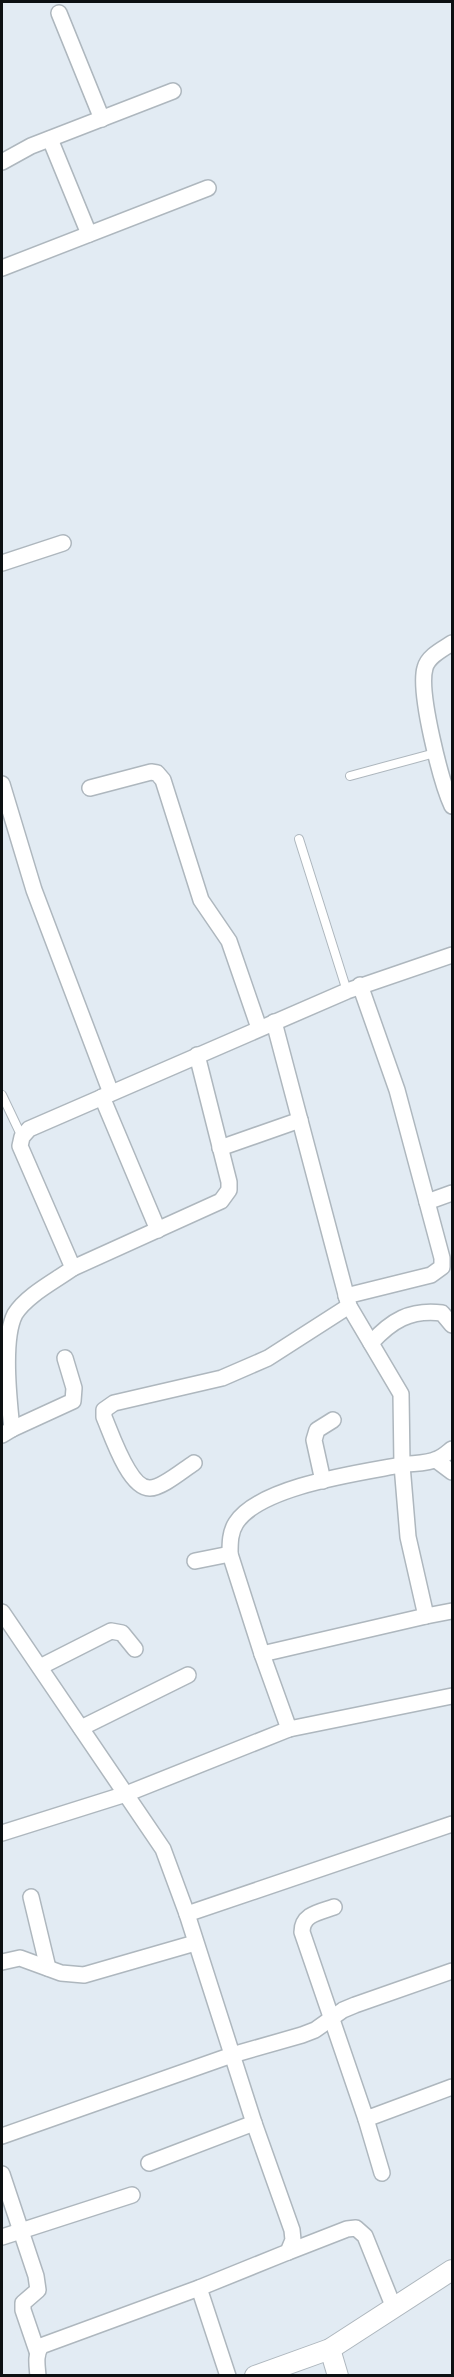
<svg xmlns="http://www.w3.org/2000/svg" width="454" height="2377" viewBox="0 0 454 2377" font-family="'Source Serif 4',serif">
  <style>
    .lines { fill: none; stroke-linecap: round; stroke-linejoin: round }
    .service-casing { stroke: #aeb7be; stroke-width: 10 }
    .minor-casing { stroke: #aeb7be; stroke-width: 18 }
    .tertiary-casing { stroke: #aeb7be; stroke-width: 22 }
    .service { stroke: #fff; stroke-width: 8 }
    .minor { stroke: #fff; stroke-width: 15 }
    .tertiary { stroke: #fff; stroke-width: 20 }
  </style>
  <rect width="100%" height="100%" fill="#e2ebf3"/>
  <g class="lines">
    <g class="service-casing">
      <g id="service">
        <path d="M350,776L435,753"/>
        <path d="M299,839L347,991"/>
        <path d="M2,1095L22,1137"/>
      </g>
    </g>
    <g class="minor-casing">
      <g id="minor">
        <path d="M59,13L102,119"/>
        <path d="M50,139L89,234"/>
        <path d="M2,162L31,146L173,91"/>
        <path d="M2,268L208,188"/>
        <path d="M2,563L63,543"/>
        <path d="M452,643C443,649 428,656 425,668C418,692 441,782 452,806"/>
        <path d="M2,784L34,890L111,1093"/>
        <path d="M90,788L151,772L157,773L163,780L201,900L229,941L259,1028"/>
        <path d="M102,1097L158,1230"/>
        <path d="M220,1148L300,1120"/>
        <path d="M427,1202L452,1193"/>
        <path d="M73,1268L221,1201L229,1190V1182L197,1055"/>
        <path d="M346,1296L431,1275L442,1267V1258L397,1090L360,985"/>
        <path d="M371,1343C391,1321 410,1309 442,1313L452,1325"/>
        <path d="M12,1429L73,1401L74,1388L65,1358"/>
        <path d="M2,1435L12,1429C9,1401 2,1339 15,1314C27,1295 55,1281 73,1268L20,1146L22,1137L29,1129L347,991L452,955"/>
        <path d="M436,1460L452,1472"/>
        <path d="M194,1463C183,1470 162,1488 150,1488C129,1489 111,1433 104,1417V1410L114,1403L222,1378L268,1358L349,1306"/>
        <path d="M323,1481L314,1440L317,1430L333,1420"/>
        <path d="M195,1561L230,1554"/>
        <path d="M2,1612L163,1849L187,1914L254,2123L292,2230L293,2240L288,2252L199,2288L41,2346C35,2355 37,2365 38,2376"/>
        <path d="M426,1616L452,1611"/>
        <path d="M262,1654L426,1616L408,1537L402,1465L401,1394L349,1306L274,1022"/>
        <path d="M40,1667L111,1631L122,1633L135,1649"/>
        <path d="M81,1728L188,1675"/>
        <path d="M289,1729L262,1654L230,1554C230,1543 230,1532 236,1523C260,1486 359,1473 401,1465C412,1463 427,1464 437,1459C443,1457 448,1452 452,1449"/>
        <path d="M2,1833L126,1794L289,1729L452,1696"/>
        <path d="M31,1897L48,1968"/>
        <path d="M334,1907C320,1912 302,1914 302,1932L366,2119L452,2087"/>
        <path d="M187,1914L452,1824"/>
        <path d="M2,1962L20,1958L61,1973L84,1975L195,1943"/>
        <path d="M366,2119L382,2173"/>
        <path d="M2,2136L232,2055L302,2035L315,2030L343,2010L355,2005L452,1971"/>
        <path d="M149,2163L254,2123"/>
        <path d="M2,2174L36,2276L38,2290L23,2303V2310L37,2351"/>
        <path d="M2,2237L132,2195"/>
        <path d="M288,2252L347,2229L356,2228L365,2236L394,2308"/>
        <path d="M199,2288L228,2376"/>
      </g>
    </g>
    <g class="tertiary-casing">
      <g id="tertiary">
        <path d="M330,2349L338,2376"/>
        <path d="M255,2376L330,2349L452,2270"/>
      </g>
    </g>
    <use href="#service" class="service"/>
    <use href="#minor" class="minor"/>
    <use href="#tertiary" class="tertiary"/>
  </g>
  <rect width="454" height="2377" fill="none" stroke="#0c1012" stroke-width="6"/>
</svg>
